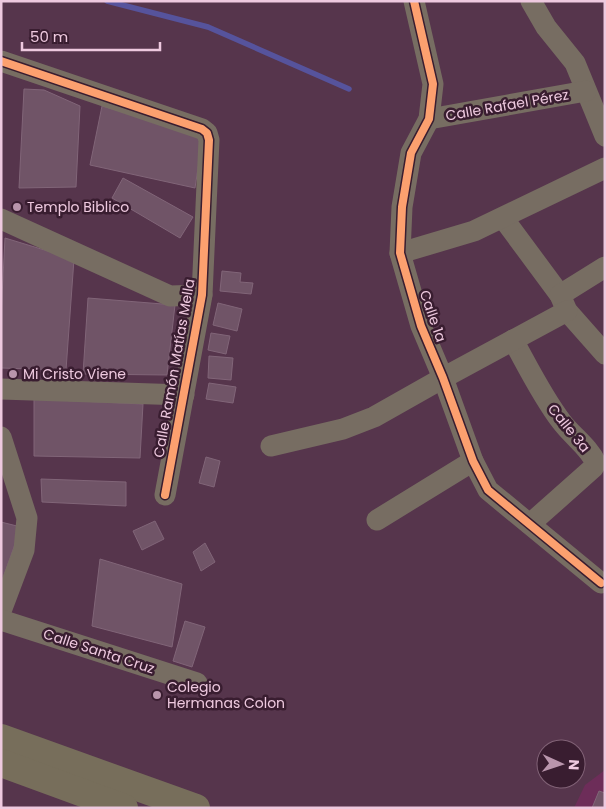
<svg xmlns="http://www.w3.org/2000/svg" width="606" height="809" viewBox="0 0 606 809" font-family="Poppins,sans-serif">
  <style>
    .built { fill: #6d2d59 }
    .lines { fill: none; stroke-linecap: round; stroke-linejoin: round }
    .stream { stroke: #56539c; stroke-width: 5.5 }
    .building { fill: #705467; stroke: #816578 }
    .street { stroke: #776d62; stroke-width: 21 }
    .secondary { stroke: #776e5b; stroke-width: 28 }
    .cycleway-casing { stroke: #391d30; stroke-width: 11 }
    .cycleway { stroke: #fca06f; stroke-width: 8 }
    .poi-dot { fill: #b995ac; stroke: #391d30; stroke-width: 2 }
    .labels { text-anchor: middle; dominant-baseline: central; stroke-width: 5; stroke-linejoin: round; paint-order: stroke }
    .street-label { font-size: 14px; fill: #eec9df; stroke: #391d30 }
    .poi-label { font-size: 14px; fill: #eec9df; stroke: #391d30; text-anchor: start }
  </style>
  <rect width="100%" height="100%" fill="#56354c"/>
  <path class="built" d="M605,770V808H574L585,785Z"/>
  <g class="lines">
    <path class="stream" d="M107,1L208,27L349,89"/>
  </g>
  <g class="building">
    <path d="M24,89L44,90L80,106L76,187L19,188Z"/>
    <path d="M102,106L203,135L195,188L90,165Z"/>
    <path d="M123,178L193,217L180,238L112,198Z"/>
    <path d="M5,238L74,259L66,370L1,368V317Z"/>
    <path d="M222,271L241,273L240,282L253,283L251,294L220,291Z"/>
    <path d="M88,298L175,305L167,375L83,374Z"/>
    <path d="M218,303L242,309L237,331L213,325Z"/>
    <path d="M211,333L230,336L226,354L208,350Z"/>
    <path d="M209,356L233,358L231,380L208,378Z"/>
    <path d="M209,383L236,387L233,403L206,399Z"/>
    <path d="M34,399L143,404L140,458L34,456Z"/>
    <path d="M206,457L220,461L214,487L199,483Z"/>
    <path d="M41,479L126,482V506L42,502Z"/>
    <path d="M155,521L164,539L142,550L133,531Z"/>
    <path d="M1,522L21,527L1,584Z"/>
    <path d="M205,543L215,562L201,571L193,552Z"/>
    <path d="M100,559L182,584L172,647L92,626Z"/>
    <path d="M185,621L205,627L192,667L173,661Z"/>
    <path d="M599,791L605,793V808H592Z"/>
  </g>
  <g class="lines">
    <g class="street">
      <path d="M414,1L433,84L429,119L411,153L402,207L400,253L421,326L443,378L473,461L488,490L601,583"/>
      <path d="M531,1L546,27L575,63L605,136"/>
      <path d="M1,61L202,129L207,133L209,140L202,295L165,495"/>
      <path d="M429,119L586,91"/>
      <path d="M503,218L560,295L567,311L605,354"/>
      <path d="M1,219L170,296L202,295"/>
      <path d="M400,253L474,231L605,168"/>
      <path d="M560,295L605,267"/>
      <path d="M513,340C528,367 542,396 561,421C571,435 589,447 596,463L593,468L530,524"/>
      <path d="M1,389L184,395"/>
      <path d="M1,437L27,518L24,550L1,611"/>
      <path d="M271,446L343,429L374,417L443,378L567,311"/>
      <path d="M377,520L473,461"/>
      <path d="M1,620L197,683"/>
    </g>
    <g class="secondary">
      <path d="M1,738L196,808"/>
      <path d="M1,763L124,808"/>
    </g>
    <g class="cycleway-casing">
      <g id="cycleway">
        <path d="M414,1L433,84L429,119L411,153L402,207L400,253L421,326L443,378L473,461L488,490L601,583"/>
        <path d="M1,61L202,129L207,133L209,140L202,295L165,495"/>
      </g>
    </g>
    <use href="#cycleway" class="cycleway"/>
  </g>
  <g class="poi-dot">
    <circle cx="17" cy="207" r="5"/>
    <circle cx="13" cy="374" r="5"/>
    <circle cx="157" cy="695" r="5"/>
  </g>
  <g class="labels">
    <g class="street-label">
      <text transform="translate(507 105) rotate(-10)">Calle Rafael Pérez</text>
      <text transform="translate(433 316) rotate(71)">Calle 1a</text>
      <text transform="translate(174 368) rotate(-80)">Calle Ramón Matías Mella</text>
      <text transform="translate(569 428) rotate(51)">Calle 3a</text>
      <text transform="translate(99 651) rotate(18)">Calle Santa Cruz</text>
    </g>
    <g class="poi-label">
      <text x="27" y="207">Templo Biblico</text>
      <text x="23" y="374">Mi Cristo Viene</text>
      <text x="167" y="687">Colegio<tspan x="167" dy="16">Hermanas Colon</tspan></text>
    </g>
  </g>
  <rect width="606" height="809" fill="none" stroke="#eec9df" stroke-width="5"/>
  <g transform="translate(561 764) rotate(93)"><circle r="24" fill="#391d30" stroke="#816276"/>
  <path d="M0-4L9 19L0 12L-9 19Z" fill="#b995ac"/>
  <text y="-8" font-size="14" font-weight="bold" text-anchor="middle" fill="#eec9df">N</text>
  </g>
  <path d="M22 42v8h138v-8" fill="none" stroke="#eec9df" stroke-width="2.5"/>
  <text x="30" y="42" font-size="15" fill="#eec9df" stroke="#391d30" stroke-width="4" paint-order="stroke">50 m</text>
</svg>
